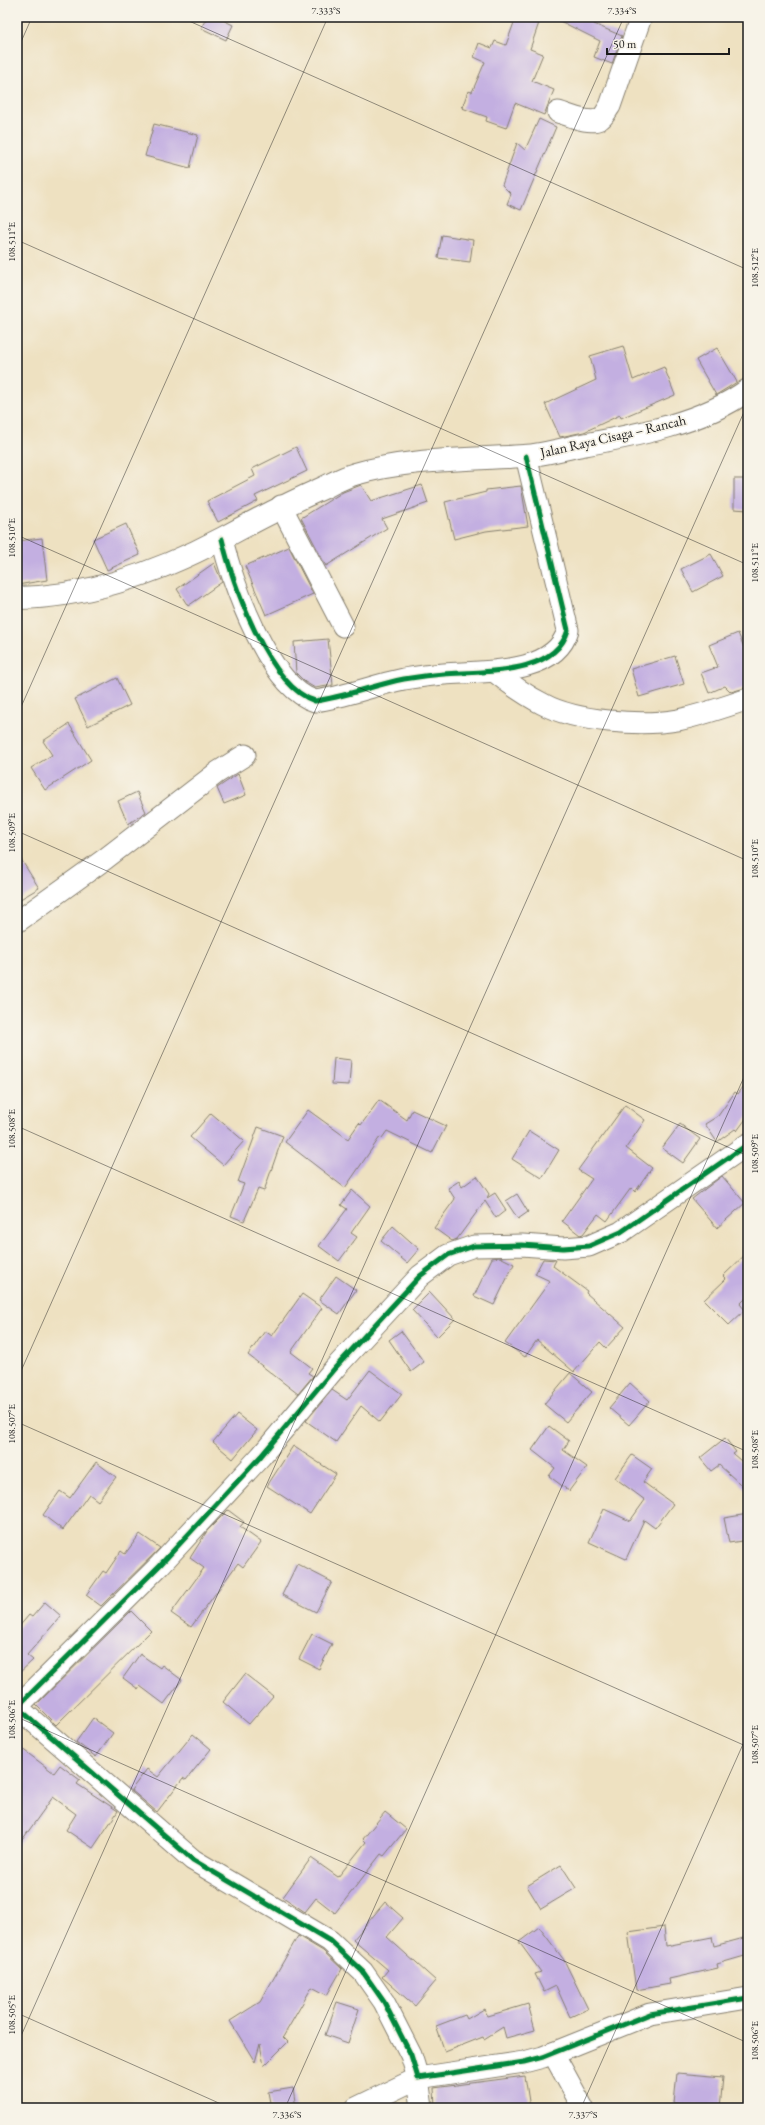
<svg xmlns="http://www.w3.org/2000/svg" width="765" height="2125" viewBox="0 0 765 2125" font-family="'EB Garamond',serif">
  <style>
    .building { fill: #c3afe1 }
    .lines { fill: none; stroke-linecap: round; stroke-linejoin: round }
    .minor-casing { stroke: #857e6e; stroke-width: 23 }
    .major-casing { stroke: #857e6e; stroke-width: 24 }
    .minor { stroke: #fff; stroke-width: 21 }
    .major { stroke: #fff; stroke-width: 22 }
    .cycleway-casing { stroke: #f7f3e8; stroke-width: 8 }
    .cycleway { stroke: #00873e; stroke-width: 5 }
    .ticks { fill: none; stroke: #1c1c1c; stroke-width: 1; stroke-opacity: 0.45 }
    .labels { text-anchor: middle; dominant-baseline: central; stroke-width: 3.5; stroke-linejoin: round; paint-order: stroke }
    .street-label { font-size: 14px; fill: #1c1c1c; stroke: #f7f3e8 }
    .neatline { fill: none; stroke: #1c1c1c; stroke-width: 1.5 }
    .ticks-label { font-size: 10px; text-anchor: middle; fill: #1c1c1c }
  </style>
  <rect width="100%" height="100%" fill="#f7f3e8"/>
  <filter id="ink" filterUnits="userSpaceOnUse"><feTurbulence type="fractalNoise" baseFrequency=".025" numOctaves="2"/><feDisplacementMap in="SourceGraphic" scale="8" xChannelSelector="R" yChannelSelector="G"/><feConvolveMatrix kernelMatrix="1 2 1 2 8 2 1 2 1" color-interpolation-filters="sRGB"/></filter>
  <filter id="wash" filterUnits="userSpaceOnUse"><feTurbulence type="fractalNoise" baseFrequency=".012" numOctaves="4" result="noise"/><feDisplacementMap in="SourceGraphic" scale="16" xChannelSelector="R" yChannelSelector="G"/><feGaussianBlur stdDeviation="0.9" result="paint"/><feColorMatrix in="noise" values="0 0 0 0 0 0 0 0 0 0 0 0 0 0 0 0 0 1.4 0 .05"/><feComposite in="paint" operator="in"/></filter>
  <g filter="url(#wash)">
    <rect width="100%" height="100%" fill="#eee1c1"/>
    <g id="blocks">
      <g class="building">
        <path d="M207,17H217L233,25L226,40L201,28Z"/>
        <path d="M516,17H541L530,49L543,54L532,81L554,90L544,115L515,103L506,128L486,121L487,117L462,108L468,91L472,92L485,62L474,57L479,43L492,48L495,41L506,45Z"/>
        <path d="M552,17H597L594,24L622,36L612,64L594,57L600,41Z"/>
        <path d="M539,119L556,127L521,210L507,204L511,194L502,185L517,143L525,150Z"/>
        <path d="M154,124L198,135L190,168L145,156Z"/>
        <path d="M442,235L473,240L470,262L438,258Z"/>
        <path d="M623,346L633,380L664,367L675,395L621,418L620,415L584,432L560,437L545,404L596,380L590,356Z"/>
        <path d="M717,348L737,382L716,395L696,360Z"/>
        <path d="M296,447L307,471L255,496L258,501L218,522L207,501L255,476L252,469Z"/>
        <path d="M734,479H748V510L734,509Z"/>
        <path d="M361,485L371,501L422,485L428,503L382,519L387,528L326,566L301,518L343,492Z"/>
        <path d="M521,486L528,526L486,531L454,539L445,502L486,492V490Z"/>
        <path d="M126,524L140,555L107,570L93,539Z"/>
        <path d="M42,538L47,580L17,585V541Z"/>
        <path d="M289,547L313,594L266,615L245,566Z"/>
        <path d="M711,554L723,576L693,592L681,569Z"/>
        <path d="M214,563L222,582L188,606L177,589Z"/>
        <path d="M738,633L748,657V687L731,692L725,686L709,693L701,673L718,667L709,645Z"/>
        <path d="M328,639L333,685L315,688L305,682L296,673L294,642Z"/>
        <path d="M675,656L684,684L639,697L631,669Z"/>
        <path d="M117,678L130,705L88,726L75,699Z"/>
        <path d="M69,724L91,760L45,790L31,768L52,755L43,741Z"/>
        <path d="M238,774L246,795L224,804L217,788Z"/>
        <path d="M137,792L146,812L128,824L118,801Z"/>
        <path d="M17,853L39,888L17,901Z"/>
        <path d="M334,1058L351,1060L349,1085L332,1084Z"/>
        <path d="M748,1080V1116L737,1131L735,1129L717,1142L705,1124L718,1116L735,1092L738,1094Z"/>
        <path d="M379,1100L407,1120L412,1110L446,1126L432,1153L387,1131L382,1138L380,1137L345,1188L285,1142L308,1110L348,1139L359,1123L361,1125Z"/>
        <path d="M625,1105L645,1120L626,1148L652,1168L635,1192L631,1188L607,1221L598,1214L583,1234L580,1235L562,1221L592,1179L578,1170Z"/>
        <path d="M211,1113L244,1141L223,1165L190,1137Z"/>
        <path d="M680,1124L700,1139L683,1163L662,1148Z"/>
        <path d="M258,1127L283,1136L264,1191L258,1189L244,1221L231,1216L244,1184L238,1182Z"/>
        <path d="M529,1131L559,1150L542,1178L512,1159Z"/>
        <path d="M477,1176L489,1194L487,1198L495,1193L506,1210L496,1218L485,1201L457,1239L452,1241L434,1228L455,1199L448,1188L459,1181L462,1187Z"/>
        <path d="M722,1176L745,1203L717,1228L692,1199Z"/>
        <path d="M352,1190L370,1206L351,1233L357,1237L339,1261L319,1246L347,1209L341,1205Z"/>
        <path d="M517,1194L528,1212L518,1219L506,1201Z"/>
        <path d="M393,1226L419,1249L407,1263L381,1241Z"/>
        <path d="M748,1252V1296L740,1304L745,1310L729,1325L704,1300L726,1279L723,1276Z"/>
        <path d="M500,1257L514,1264L494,1305L474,1296L492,1258Z"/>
        <path d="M543,1259L556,1260L553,1266L587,1291L586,1293L625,1327L606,1348L600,1342L574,1372L537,1340L525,1357L505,1343L550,1281L535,1274Z"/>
        <path d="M336,1276L356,1290L339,1314L319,1300Z"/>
        <path d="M430,1292L455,1319L437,1337L412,1310Z"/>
        <path d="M302,1294L322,1308L291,1352L312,1368L308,1373L313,1376L298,1394L248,1355L265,1331L272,1336Z"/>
        <path d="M401,1331L424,1362L411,1372L389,1340Z"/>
        <path d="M370,1370L402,1394L380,1422L361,1406L336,1442L306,1421L332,1390L347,1400Z"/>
        <path d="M570,1373L592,1392L566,1422L544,1404Z"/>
        <path d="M630,1383L650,1401L629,1425L609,1408Z"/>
        <path d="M237,1414L257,1430L233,1459L213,1442Z"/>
        <path d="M549,1426L569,1441L563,1450L587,1467L569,1491L549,1476L555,1468L532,1450Z"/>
        <path d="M725,1438L736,1452L733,1454L748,1467V1491L719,1465L711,1471L700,1458Z"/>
        <path d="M293,1446L336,1474L310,1514L267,1486Z"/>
        <path d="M632,1455L652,1469L643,1482L673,1504L655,1528L644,1520L626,1559L589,1542L604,1509L630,1521L645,1500L615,1478Z"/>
        <path d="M96,1462L116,1477L98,1501L89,1494L63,1530L43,1515L60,1491L70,1498Z"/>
        <path d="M228,1510L244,1522L240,1527L261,1542L243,1567L238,1563L191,1627L171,1613L204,1568L190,1558L207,1531Z"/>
        <path d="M748,1514V1540L729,1543L724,1518Z"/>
        <path d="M140,1534L160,1548L101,1606L86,1595L103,1571L106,1573L121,1551L125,1554Z"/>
        <path d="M297,1564L332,1582L316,1612L282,1595Z"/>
        <path d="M45,1602L61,1616L27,1655L33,1660L17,1675V1629L29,1615L32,1617Z"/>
        <path d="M131,1611L151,1631L56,1725L36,1705Z"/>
        <path d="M312,1634L332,1644L319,1669L299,1659Z"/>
        <path d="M140,1654L160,1668L162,1665L182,1680L164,1704L140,1686L138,1689L123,1678Z"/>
        <path d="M245,1674L273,1696L249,1724L223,1702Z"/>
        <path d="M93,1718L113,1733L96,1757L76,1742Z"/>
        <path d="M193,1734L211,1749L186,1780L183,1778L157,1812L131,1790L147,1769L158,1777Z"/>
        <path d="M17,1745L54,1773L60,1765L80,1780L77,1784L118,1811L93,1848L66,1830L76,1814L53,1797L17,1847Z"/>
        <path d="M385,1812L406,1829L384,1856L381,1854L335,1913L316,1898L305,1912L283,1897L311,1858L338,1877L366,1842L363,1839Z"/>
        <path d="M561,1865L576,1888L541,1909L527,1886Z"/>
        <path d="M385,1902L403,1918L387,1937L436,1981L415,2006L382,1977L388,1970L353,1940Z"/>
        <path d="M539,1927L564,1960L588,2009L570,2017L556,1986L544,1992L535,1974L541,1972L519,1942Z"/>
        <path d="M664,1927L666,1946L712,1937L714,1946L748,1937V1955L717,1964L718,1968L669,1979L670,1984L636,1990L628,1932Z"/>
        <path d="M298,1936L323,1951L342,1969L327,1995L312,1987L283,2037L288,2042L264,2066L260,2044L255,2062L230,2021L260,2002Z"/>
        <path d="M337,2002L359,2009L348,2043L325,2035Z"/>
        <path d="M528,2004L535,2030L506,2038L503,2027L484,2039L483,2037L445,2052L436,2026L465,2015L467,2019L484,2009L488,2016Z"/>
        <path d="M677,2073L723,2077L720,2108L674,2103Z"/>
        <path d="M525,2076L530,2108H512L511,2106L492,2108L491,2103L435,2107L434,2088Z"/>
        <path d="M293,2088L296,2108H271L268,2092Z"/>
      </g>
    </g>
  </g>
  <g filter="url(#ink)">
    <use href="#blocks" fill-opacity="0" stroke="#857e6e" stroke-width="1"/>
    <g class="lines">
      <g class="minor-casing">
        <g id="minor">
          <path d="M558,112C570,115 588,125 600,119C604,117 607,110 610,106L641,17"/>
          <path d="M281,506L343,626"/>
          <path d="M222,539C232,583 269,687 315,701C345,697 374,685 404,679C417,677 431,675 444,674C481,671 555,676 568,630L526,456"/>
          <path d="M495,672C510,684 525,695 543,704C576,722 641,726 678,720C701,715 725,707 748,699"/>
          <path d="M17,922L105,859L218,772L245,755"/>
          <path d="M17,1707L160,1565L261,1456L335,1368L420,1276L448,1255L474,1246L522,1245L563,1248L589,1246L621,1232L748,1144"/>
          <path d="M17,1707L193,1860L330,1941L363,1972L384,2002L411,2055L418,2078L524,2062L543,2057L650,2014L748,1998"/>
          <path d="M553,2053L583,2108"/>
          <path d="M356,2108L418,2078L422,2108"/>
        </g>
      </g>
      <g class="major-casing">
        <path id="major" d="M17,598C88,597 161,571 223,538C256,520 289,503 323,488C333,483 344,477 355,474C410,458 467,460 524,456C541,455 559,450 577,446C632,436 702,424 748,390"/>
      </g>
      <use href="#minor" class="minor"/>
      <use href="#major" class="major"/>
      <g class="cycleway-casing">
        <g id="cycleway">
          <path d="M222,539C232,583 269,687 315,701C345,697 374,685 404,679C417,677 431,675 444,674C481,671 555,676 568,630L526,456"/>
          <path d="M17,1707L160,1565L261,1456L335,1368L420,1276L448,1255L474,1246L522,1245L563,1248L589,1246L621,1232L748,1144"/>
          <path d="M17,1707L193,1860L330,1941L363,1972L384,2002L411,2055L418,2078L524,2062L543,2057L650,2014L748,1998"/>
        </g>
      </g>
      <use href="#cycleway" class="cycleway"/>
    </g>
  </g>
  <path class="ticks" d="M180,17L748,270M17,51L32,17M17,240L748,565M17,535L748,861M17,716L328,17M17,831L748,1156M17,1126L748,1452M17,1380L624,17M17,1422L748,1747M17,1717L748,2043M17,2013L230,2108M17,2045L748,403M285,2108L748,1068M581,2108L748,1733"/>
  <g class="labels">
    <g class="street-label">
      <text transform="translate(613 436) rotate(-13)">Jalan Raya Cisaga – Rancah</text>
    </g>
  </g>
  <rect width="765" height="2125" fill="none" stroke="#f7f3e8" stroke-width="44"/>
  <path d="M607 48v6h122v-6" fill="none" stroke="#1c1c1c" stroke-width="2"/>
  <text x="613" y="48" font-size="12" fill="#1c1c1c" stroke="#f7f3e8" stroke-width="3" paint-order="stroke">50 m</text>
  <rect x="22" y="22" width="721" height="2081" class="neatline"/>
  <g class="ticks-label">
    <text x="326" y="14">7.333°S</text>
    <text x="622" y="14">7.334°S</text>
    <text transform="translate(11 242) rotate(-90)" y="4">108.511°E</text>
    <text transform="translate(754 268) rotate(-90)" y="4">108.512°E</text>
    <text transform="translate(11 538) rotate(-90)" y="4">108.510°E</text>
    <text transform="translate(754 563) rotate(-90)" y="4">108.511°E</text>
    <text transform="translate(11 833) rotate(-90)" y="4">108.509°E</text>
    <text transform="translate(754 859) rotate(-90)" y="4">108.510°E</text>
    <text transform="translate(11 1129) rotate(-90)" y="4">108.508°E</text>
    <text transform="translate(754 1154) rotate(-90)" y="4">108.509°E</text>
    <text transform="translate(11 1424) rotate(-90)" y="4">108.507°E</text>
    <text transform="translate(754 1450) rotate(-90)" y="4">108.508°E</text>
    <text transform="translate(11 1720) rotate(-90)" y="4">108.506°E</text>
    <text transform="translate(754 1745) rotate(-90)" y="4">108.507°E</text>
    <text transform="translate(11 2015) rotate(-90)" y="4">108.505°E</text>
    <text transform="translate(754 2041) rotate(-90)" y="4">108.506°E</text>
    <text x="287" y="2118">7.336°S</text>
    <text x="583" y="2118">7.337°S</text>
  </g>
</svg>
